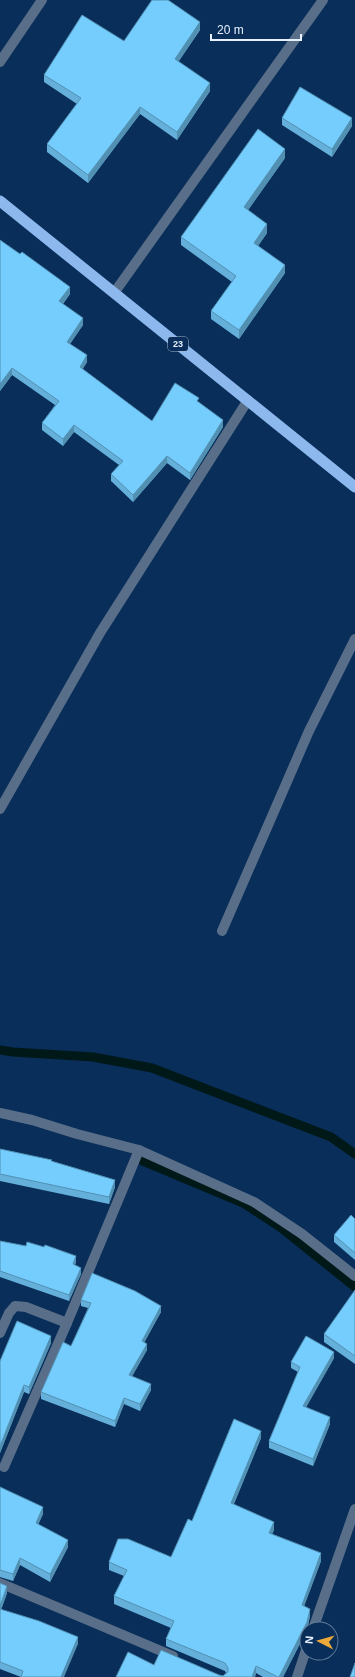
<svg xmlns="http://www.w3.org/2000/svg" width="355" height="1677" viewBox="0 0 355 1677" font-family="Helvetica,sans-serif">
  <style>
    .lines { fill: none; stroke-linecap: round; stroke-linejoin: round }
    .stream { stroke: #001818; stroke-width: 9 }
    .minor { stroke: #596e88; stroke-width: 10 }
    .trunk { stroke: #8db8ee; stroke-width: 11 }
    .wall { fill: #65b0da }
    .shaded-wall { fill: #5290b2 }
    .building { fill: #75cdfe; stroke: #5290b2 }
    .labels { text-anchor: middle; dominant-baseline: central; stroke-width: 4; stroke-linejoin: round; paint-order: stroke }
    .shield { fill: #082e59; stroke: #a3b6cc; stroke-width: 1 }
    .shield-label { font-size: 9px; font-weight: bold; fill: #e6f0fe }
  </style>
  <rect width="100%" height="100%" fill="#082e59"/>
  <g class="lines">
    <g class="stream">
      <path d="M0,1050L13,1052L93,1057L152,1068L331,1137L355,1154"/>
      <path d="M143,1161L243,1203L280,1227L355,1287"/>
    </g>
    <g class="minor">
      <path d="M0,62L42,0"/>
      <path d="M114,293L323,0"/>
      <path d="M0,809L100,633L248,400"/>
      <path d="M222,931L309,731L355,639"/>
      <path d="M0,1113L32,1120L77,1134L139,1150L254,1202L302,1234L355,1276"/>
      <path d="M0,1333L9,1313L15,1306L26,1307L67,1323"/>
      <path d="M4,1467L67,1323L139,1150"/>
      <path d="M0,1583L173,1656"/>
      <path d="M313,1629L355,1509"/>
      <path d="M297,1677L307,1647"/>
    </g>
    <path class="trunk" d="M0,201L355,487"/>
  </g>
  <g class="wall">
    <path d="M200,30L178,62L210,91L177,140L140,114L88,183L47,152V144L77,104L44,82V75L124,41Z"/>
    <path d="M282,118L352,126L332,157L282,125Z"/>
    <path d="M285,158L248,210L267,233L258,246L285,273L239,339L211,319V311L232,282L181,245V237Z"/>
    <path d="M0,240L70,294L63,304L83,325L70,344L87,362L82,369L152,421L199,402L223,427L190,480L167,463L133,502L111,481V474L119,465L74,432L63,446L42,430V423L55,405L12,375L0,391Z"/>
    <path d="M0,1149L52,1161L115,1187L109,1204L0,1181Z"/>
    <path d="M355,1219V1260L334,1242V1235Z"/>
    <path d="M0,1241L76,1262L75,1265L81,1274L69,1301L0,1277Z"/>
    <path d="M355,1291V1364L324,1342V1334Z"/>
    <path d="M81,1300L161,1312L144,1342L147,1350L132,1376L151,1390L140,1411L124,1404L115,1427L41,1399V1392L71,1346L88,1308L81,1306Z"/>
    <path d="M51,1343L29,1394L24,1392L0,1453V1361Z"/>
    <path d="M334,1358L306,1407L330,1424L313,1466L269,1448V1441L298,1372L291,1368V1362Z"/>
    <path d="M261,1438L234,1504L274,1530L272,1534L321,1561L304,1606L310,1616L307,1630L283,1677H263L256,1673L255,1677H116L154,1665L219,1675L223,1676L226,1673L225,1671L166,1646V1639L171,1628L114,1604V1596L124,1576L109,1570V1562L171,1557L192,1521Z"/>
    <path d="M0,1487L43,1514L38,1524L68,1547L50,1582L20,1565L13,1581L0,1577Z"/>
    <path d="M0,1583L7,1593L1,1610L78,1644L21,1677L0,1669Z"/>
  </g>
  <g class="shaded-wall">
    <path d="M200,22V30L175,67V59Z"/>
    <path d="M210,83V91L177,140V132Z"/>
    <path d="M140,107V114L88,183V175Z"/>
    <path d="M352,118V126L332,157V149Z"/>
    <path d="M285,149V158L244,216V207Z"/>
    <path d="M267,224V233L254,252V243Z"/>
    <path d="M285,265V273L239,339V330Z"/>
    <path d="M70,287V294L59,308V301Z"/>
    <path d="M83,318V325L67,348V342Z"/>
    <path d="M87,355V362L80,374V367Z"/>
    <path d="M12,368V375L0,391V384Z"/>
    <path d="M223,420V427L190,480V473Z"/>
    <path d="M74,425V432L63,446V439Z"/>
    <path d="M167,456V463L133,502V495Z"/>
    <path d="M115,1180V1187L109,1204V1197Z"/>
    <path d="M76,1256V1262L73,1270V1264Z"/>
    <path d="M81,1268V1274L69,1301V1295Z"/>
    <path d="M161,1306V1312L142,1347V1341Z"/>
    <path d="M51,1336V1343L29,1394V1387Z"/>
    <path d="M147,1344V1350L129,1382V1375Z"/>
    <path d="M334,1352V1358L303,1413V1406Z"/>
    <path d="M151,1384V1390L140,1411V1404Z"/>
    <path d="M24,1385V1392L0,1453V1446Z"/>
    <path d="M124,1398V1404L115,1427V1421Z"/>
    <path d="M330,1417V1424L313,1466V1459Z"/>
    <path d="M261,1431V1438L231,1510V1503Z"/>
    <path d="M43,1507V1514L36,1530V1523Z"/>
    <path d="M274,1522V1530L269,1541V1533Z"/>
    <path d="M68,1540V1547L50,1582V1574Z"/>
    <path d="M321,1553V1561L302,1612V1605Z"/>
    <path d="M20,1558V1565L13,1581V1574Z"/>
    <path d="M7,1586V1593L0,1613V1606Z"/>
    <path d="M310,1609V1616L307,1630L283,1677H279Z"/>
    <path d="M78,1637V1644L64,1677H61Z"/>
    <path d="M256,1666V1673L255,1677H252Z"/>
  </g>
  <g class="building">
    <path d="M152,0H168L200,22L175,59L210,83L177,132L140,107L88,175L47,144L81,98L44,75L82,15L124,41Z"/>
    <path d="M300,87L352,118L332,149L282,118Z"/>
    <path d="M258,129L285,149L244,207L267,224L254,243L285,265L239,330L211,311L236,276L181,237Z"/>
    <path d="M0,240L20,254L22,252L70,287L59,301L83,318L67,342L87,355L80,367L152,421L175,383L199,398L197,401L223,420L190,473L167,456L133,495L111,474L123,461L74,425L63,439L42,423L59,401L12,368L0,384Z"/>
    <path d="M0,1149L52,1160L51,1161L115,1180L109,1197L0,1174Z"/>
    <path d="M351,1215L355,1219V1253L334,1235Z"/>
    <path d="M0,1241L26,1246L27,1242L44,1247L45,1245L76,1256L73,1264L81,1268L69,1295L0,1271Z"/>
    <path d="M92,1273L135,1291L161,1306L142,1341L147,1344L129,1375L151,1384L140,1404L124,1398L115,1421L41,1392L63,1342L71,1346L91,1303L81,1300Z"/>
    <path d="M355,1290V1356L324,1334Z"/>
    <path d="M17,1321L51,1336L29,1387L24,1385L0,1446V1361Z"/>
    <path d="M306,1336L334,1352L303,1406L330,1417L313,1459L269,1441L300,1367L291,1362Z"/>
    <path d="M234,1419L261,1431L231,1503L274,1522L269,1533L321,1553L302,1605L310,1609L307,1622L279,1677H278L256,1666L252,1677H116L128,1652L154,1665L161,1650L219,1675L223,1676L228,1672V1668L225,1663L166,1639L174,1621L114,1596L127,1570L109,1562L118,1539H128L171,1557L188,1519L192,1521Z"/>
    <path d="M0,1487L43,1507L36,1523L68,1540L50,1574L20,1558L13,1574L0,1570Z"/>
    <path d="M0,1583L7,1586L0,1606Z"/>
    <path d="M0,1609L39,1621L78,1637L61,1677H21L23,1671L0,1662Z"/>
    <path d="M355,1663V1677H350Z"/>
  </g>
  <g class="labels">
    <rect class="shield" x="168" y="337" width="20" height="14" rx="3"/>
    <g class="shield-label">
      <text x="178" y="344">23</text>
    </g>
  </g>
  <g transform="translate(319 1641) rotate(276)"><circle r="19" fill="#082e59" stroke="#617c9b"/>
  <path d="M0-3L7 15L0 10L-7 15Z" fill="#eda83b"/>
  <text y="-6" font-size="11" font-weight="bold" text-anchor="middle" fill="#e6f0fe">N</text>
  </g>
  <path d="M211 34v6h90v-6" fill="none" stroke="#e6f0fe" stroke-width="2"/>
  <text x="217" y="34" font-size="12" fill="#e6f0fe" stroke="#082e59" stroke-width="3" paint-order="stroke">20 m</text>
</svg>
